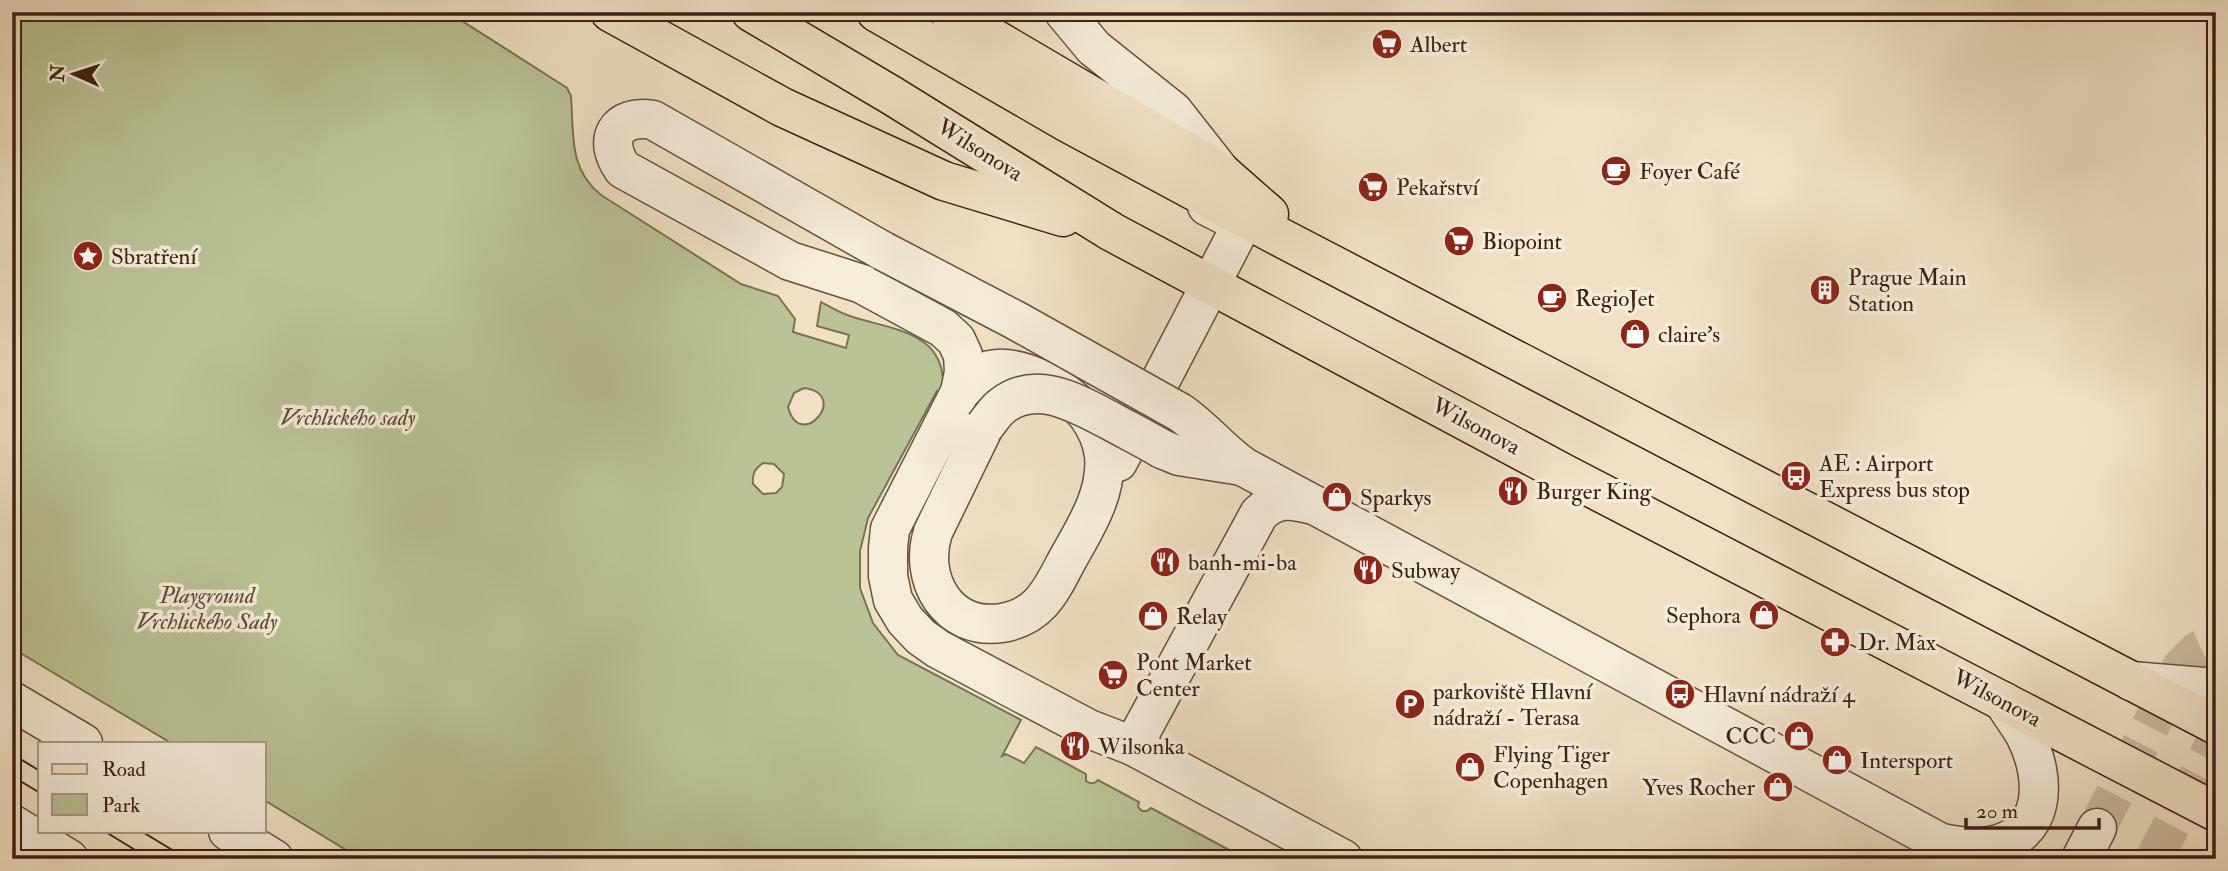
<svg xmlns="http://www.w3.org/2000/svg" width="2228" height="871" viewBox="0 0 2228 871" font-family="'IM FELL Double Pica',serif">
  <style>
    .green { fill: #bac395; stroke: #7b7254; stroke-width: 2; fill-rule: evenodd }
    .lines { fill: none; stroke-linecap: round; stroke-linejoin: round }
    .minor-tunnel { stroke: #ccbba1; stroke-width: 38; stroke-dasharray: 38 19; stroke-linecap: butt }
    .minor-casing { stroke: #695140; stroke-width: 41 }
    .major-casing { stroke: #3c2113; stroke-width: 41 }
    .minor { stroke: #f5ecd9; stroke-width: 38 }
    .major { stroke: #f0e1c5; stroke-width: 38 }
    .tram { stroke: #3c2113; stroke-width: 2 }
    .minor-bridge-casing { stroke: #695140; stroke-width: 41; stroke-linecap: butt }
    .minor-bridge { stroke: #f5ecd9; stroke-width: 38 }
    .labels { text-anchor: middle; dominant-baseline: central; stroke-width: 7; stroke-linejoin: round; paint-order: stroke }
    .poi-label { font-size: 23px; fill: #3c2113; stroke: #f5ecd9; text-anchor: start }
    .street-label { font-size: 23px; fill: #3c2113; stroke: #f5ecd9 }
    .park-label { font-size: 23px; font-style: italic; fill: #5c4a34; stroke: #f5ecd9 }
  </style>
  <rect width="100%" height="100%" fill="#f0e1c5"/>
  <filter id="stains"><feTurbulence type="fractalNoise" baseFrequency=".00286" numOctaves="4"/><feColorMatrix values="0 0 0 0 .2 0 0 0 0 .09 0 0 0 0 .02 0 0 0 .5 -.17"/></filter>
  <radialGradient id="worn" r=".72"><stop offset=".6" stop-color="#630" stop-opacity="0"/><stop offset="1" stop-color="#630" stop-opacity=".3"/></radialGradient>
  <path class="green" d="M12,12H448L561,84L567,88L571,96C574,134 568,168 601,195L741,284L778,296L795,319L793,332L846,348L849,335L817,326L821,302C830,307 840,313 850,316C895,331 948,331 943,393L937,391L868,518L860,551V588L873,623L898,655L1021,720L1002,756L1006,754L1024,763L1036,747L1086,774V781C1090,784 1095,784 1098,780L1139,802L1138,807L1142,811H1147L1151,808L1246,859H361L264,800V743H171L12,648ZM804,388C851,394 800,453 788,407L794,393ZM763,463L774,464L784,474L782,487L776,493L763,494L753,484C752,473 755,469 763,463Z"/>
  <g class="lines">
    <g class="minor-tunnel">
      <path d="M2097,828L2181,667L2198,650L2216,642"/>
      <path d="M2154,859L2216,740"/>
    </g>
    <g class="minor-casing">
      <g id="minor">
        <path d="M1064,12L1094,48L1173,111L1221,172"/>
        <path d="M883,251L653,120C616,114 602,140 623,169L790,261L862,284L943,328L956,340L963,355L964,372L960,392"/>
        <path d="M1181,413C1204,429 1221,451 1244,467L1941,843C1957,846 1973,849 1990,846C2047,836 2047,780 2026,737C2020,725 2010,713 2003,701"/>
        <path d="M984,427L933,532C918,579 947,631 1002,623C1038,617 1050,593 1065,564C1083,531 1108,495 1104,455C1102,441 1096,427 1088,416C1070,391 1022,363 990,370C978,373 969,384 960,392L890,529L888,548V576L893,600L905,620L921,637L938,649L1089,729L1133,746L1343,859"/>
        <path d="M1162,449L1179,456L1242,466"/>
        <path d="M1118,462L1242,224L1207,206"/>
        <path d="M2131,681L2216,688"/>
        <path d="M12,701L83,743"/>
        <path d="M1133,746L1259,514C1276,497 1291,499 1313,505"/>
        <path d="M12,824L69,859"/>
        <path d="M228,831L274,859"/>
        <path d="M2081,859L2097,828"/>
      </g>
    </g>
    <g class="major-casing">
      <g id="major">
        <path d="M610,12L782,107L944,181L1063,217"/>
        <path d="M751,12L891,95L1112,232L1565,474L2216,812"/>
        <path d="M876,12L1068,123L1276,235L2216,725"/>
        <path d="M949,12L1221,172L1269,214"/>
      </g>
    </g>
    <use href="#minor" class="minor"/>
    <use href="#major" class="major"/>
    <g class="tram">
      <path d="M12,754L40,771"/>
      <path d="M12,776L40,793"/>
      <path d="M104,831L150,859"/>
      <path d="M141,831L187,859"/>
    </g>
    <g class="minor-bridge-casing">
      <g id="minor-bridge">
        <path d="M883,251L1015,320L1181,413"/>
        <path d="M984,427C990,420 995,411 1002,406C1036,379 1076,403 1109,420C1127,430 1145,439 1162,449"/>
      </g>
    </g>
    <use href="#minor-bridge" class="minor-bridge"/>
  </g>
  <defs>
    <g id="supermarket-disc" transform="scale(1.575)"><circle r="9.5" fill="#8f2418" stroke="#f5ecd9"/><path d="M-6-5.5h2.5l.6 2H6L4.5 2H-2.5L-4.4-4H-6ZM-1.5 3.2a1.3 1.3 0 1 0 .1 0ZM3 3.2a1.3 1.3 0 1 0 .1 0Z" fill="#fff"/></g>
    <g id="cafe-disc" transform="scale(1.575)"><circle r="9.5" fill="#8f2418" stroke="#f5ecd9"/><path d="M-5.5-4.5H6V0H3Q3 3.5 0 3.5H-2.5Q-5.5 3.5-5.5 0ZM3-3.2v2h1.7v-2ZM-6 4.5H4V6H-6Z" fill="#fff"/></g>
    <g id="sight-disc" transform="scale(1.575)"><circle r="9.5" fill="#8f2418" stroke="#f5ecd9"/><path d="M0-6L1.8-2.2L6-1.7L2.9 1.2L3.7 5.4L0 3.3L-3.7 5.4L-2.9 1.2L-6-1.7L-1.8-2.2Z" fill="#fff"/></g>
    <g id="building-disc" transform="scale(1.575)"><circle r="9.5" fill="#8f2418" stroke="#f5ecd9"/><path d="M-4-6H4V6H1V3H-1V6H-4ZM-2.5-4.3h1.7v1.8h-1.7ZM.8-4.3h1.7v1.8H.8ZM-2.5-1h1.7V.8h-1.7ZM.8-1h1.7V.8H.8Z" fill="#fff"/></g>
    <g id="shop-disc" transform="scale(1.575)"><circle r="9.5" fill="#8f2418" stroke="#f5ecd9"/><path d="M-5-2.5h2.3a2.7 3.5 0 0 1 5.4 0H5L5.5 6h-11ZM-1.5-2.5h3a1.5 2.3 0 0 0-3 0Z" fill="#fff"/></g>
    <g id="bus-disc" transform="scale(1.575)"><circle r="9.5" fill="#8f2418" stroke="#f5ecd9"/><path d="M-5-6H5V4H4V6H2V4H-2V6H-4V4H-5ZM-3.5-4V0h7V-4ZM-3.5 1.2v1.5H-2V1.2ZM2 1.2v1.5H3.5V1.2Z" fill="#fff"/></g>
    <g id="restaurant-disc" transform="scale(1.575)"><circle r="9.5" fill="#8f2418" stroke="#f5ecd9"/><path d="M-5-6h1v4h1v-4h1v4h1v-4h1v5L-1.5 .5V6h-2V.5L-5-1ZM5-6V6H3V1.5H1.5Q1.5-4 5-6Z" fill="#fff"/></g>
    <g id="pharmacy-disc" transform="scale(1.575)"><circle r="9.5" fill="#8f2418" stroke="#f5ecd9"/><path d="M-2-6h4v4h4v4h-4v4h-4v-4h-4v-4h4Z" fill="#fff"/></g>
    <g id="parking-disc" transform="scale(1.575)"><circle r="9.5" fill="#8f2418" stroke="#f5ecd9"/><path d="M-3.5-5.5H1a3.5 3.5 0 0 1 0 7H-1V5.5H-3.5ZM-1-3.4V-.6H.8a1.4 1.4 0 0 0 0-2.8Z" fill="#fff"/></g>
  </defs>
  <g fill-rule="evenodd">
    <use href="#supermarket-disc" x="1387" y="44"/>
    <use href="#cafe-disc" x="1616" y="171"/>
    <use href="#supermarket-disc" x="1373" y="187"/>
    <use href="#supermarket-disc" x="1459" y="241"/>
    <use href="#sight-disc" x="88" y="256"/>
    <use href="#building-disc" x="1825" y="290"/>
    <use href="#cafe-disc" x="1552" y="298"/>
    <use href="#shop-disc" x="1635" y="334"/>
    <use href="#bus-disc" x="1796" y="476"/>
    <use href="#restaurant-disc" x="1513" y="491"/>
    <use href="#shop-disc" x="1337" y="497"/>
    <use href="#restaurant-disc" x="1165" y="562"/>
    <use href="#restaurant-disc" x="1368" y="570"/>
    <use href="#shop-disc" x="1764" y="615"/>
    <use href="#shop-disc" x="1153" y="616"/>
    <use href="#pharmacy-disc" x="1835" y="642"/>
    <use href="#supermarket-disc" x="1113" y="675"/>
    <use href="#bus-disc" x="1680" y="694"/>
    <use href="#parking-disc" x="1410" y="704"/>
    <use href="#shop-disc" x="1799" y="736"/>
    <use href="#restaurant-disc" x="1075" y="746"/>
    <use href="#shop-disc" x="1837" y="760"/>
    <use href="#shop-disc" x="1470" y="767"/>
    <use href="#shop-disc" x="1778" y="787"/>
  </g>
  <g class="labels">
    <g class="poi-label">
      <text x="1410" y="44">Albert</text>
      <text x="1639" y="171">Foyer Café</text>
      <text x="1396" y="187">Pekařství</text>
      <text x="1482" y="241">Biopoint</text>
      <text x="111" y="256">Sbratření</text>
      <text x="1848" y="277">Prague Main<tspan x="1848" dy="26">Station</tspan></text>
      <text x="1575" y="298">RegioJet</text>
      <text x="1658" y="334">claire's</text>
      <text x="1819" y="463">AE : Airport<tspan x="1819" dy="26">Express bus stop</tspan></text>
      <text x="1536" y="491">Burger King</text>
      <text x="1360" y="497">Sparkys</text>
      <text x="1188" y="562">banh-mi-ba</text>
      <text x="1391" y="570">Subway</text>
      <text x="1741" y="615" text-anchor="end">Sephora</text>
      <text x="1176" y="616">Relay</text>
      <text x="1858" y="642">Dr. Max</text>
      <text x="1136" y="662">Pont Market<tspan x="1136" dy="26">Center</tspan></text>
      <text x="1433" y="691">parkoviště Hlavní<tspan x="1433" dy="26">nádraží - Terasa</tspan></text>
      <text x="1703" y="694">Hlavní nádraží 4</text>
      <text x="1776" y="736" text-anchor="end">CCC</text>
      <text x="1098" y="746">Wilsonka</text>
      <text x="1493" y="754">Flying Tiger<tspan x="1493" dy="26">Copenhagen</tspan></text>
      <text x="1860" y="760">Intersport</text>
      <text x="1755" y="787" text-anchor="end">Yves Rocher</text>
    </g>
    <g class="street-label">
      <text transform="translate(980 150) rotate(32)">Wilsonova</text>
      <text transform="translate(1476 426) rotate(28)">Wilsonova</text>
      <text transform="translate(1997 698) rotate(28)">Wilsonova</text>
    </g>
    <g class="park-label">
      <text x="348" y="417">Vrchlického sady</text>
      <text x="207" y="595">Playground<tspan x="207" dy="26">Vrchlického Sady</tspan></text>
    </g>
  </g>
  <rect width="2228" height="871" fill="none" stroke="#f0e1c5" stroke-width="42"/>
  <rect x="14" y="14" width="2200" height="843" fill="none" stroke="#3c2113" stroke-width="3.5"/>
  <rect x="21" y="21" width="2186" height="829" fill="none" stroke="#3c2113" stroke-width="2"/>
  <rect x="38" y="742" width="228" height="91" fill="#f5ecd9" stroke="#ab9b8a" stroke-width="2"/>
  <rect x="52" y="764" width="35" height="10" fill="#f0e1c5" stroke="#ab9b8a" stroke-width="2"/>
  <text x="102" y="776" font-size="21" fill="#3c2113">Road</text>
  <rect x="52" y="794" width="35" height="21" fill="#bac395" stroke="#ab9b8a" stroke-width="2"/>
  <text x="102" y="812" font-size="21" fill="#3c2113">Park</text>
  <g transform="translate(74 74) rotate(273)" stroke="#f5ecd9" stroke-width="5" paint-order="stroke">
  <path d="M0-5L12 26L0 18L-12 26Z" fill="#3c2113"/>
  <text y="-10" font-size="19" font-weight="bold" text-anchor="middle" fill="#3c2113">N</text>
  </g>
  <path d="M1966 818v10h133v-10" fill="none" stroke="#3c2113" stroke-width="3.5"/>
  <text x="1976" y="818" font-size="21" fill="#3c2113" stroke="#f5ecd9" stroke-width="5" paint-order="stroke">20 m</text>
  <rect width="100%" height="100%" filter="url(#stains)"/>
  <rect width="100%" height="100%" fill="url(#worn)"/>
</svg>
